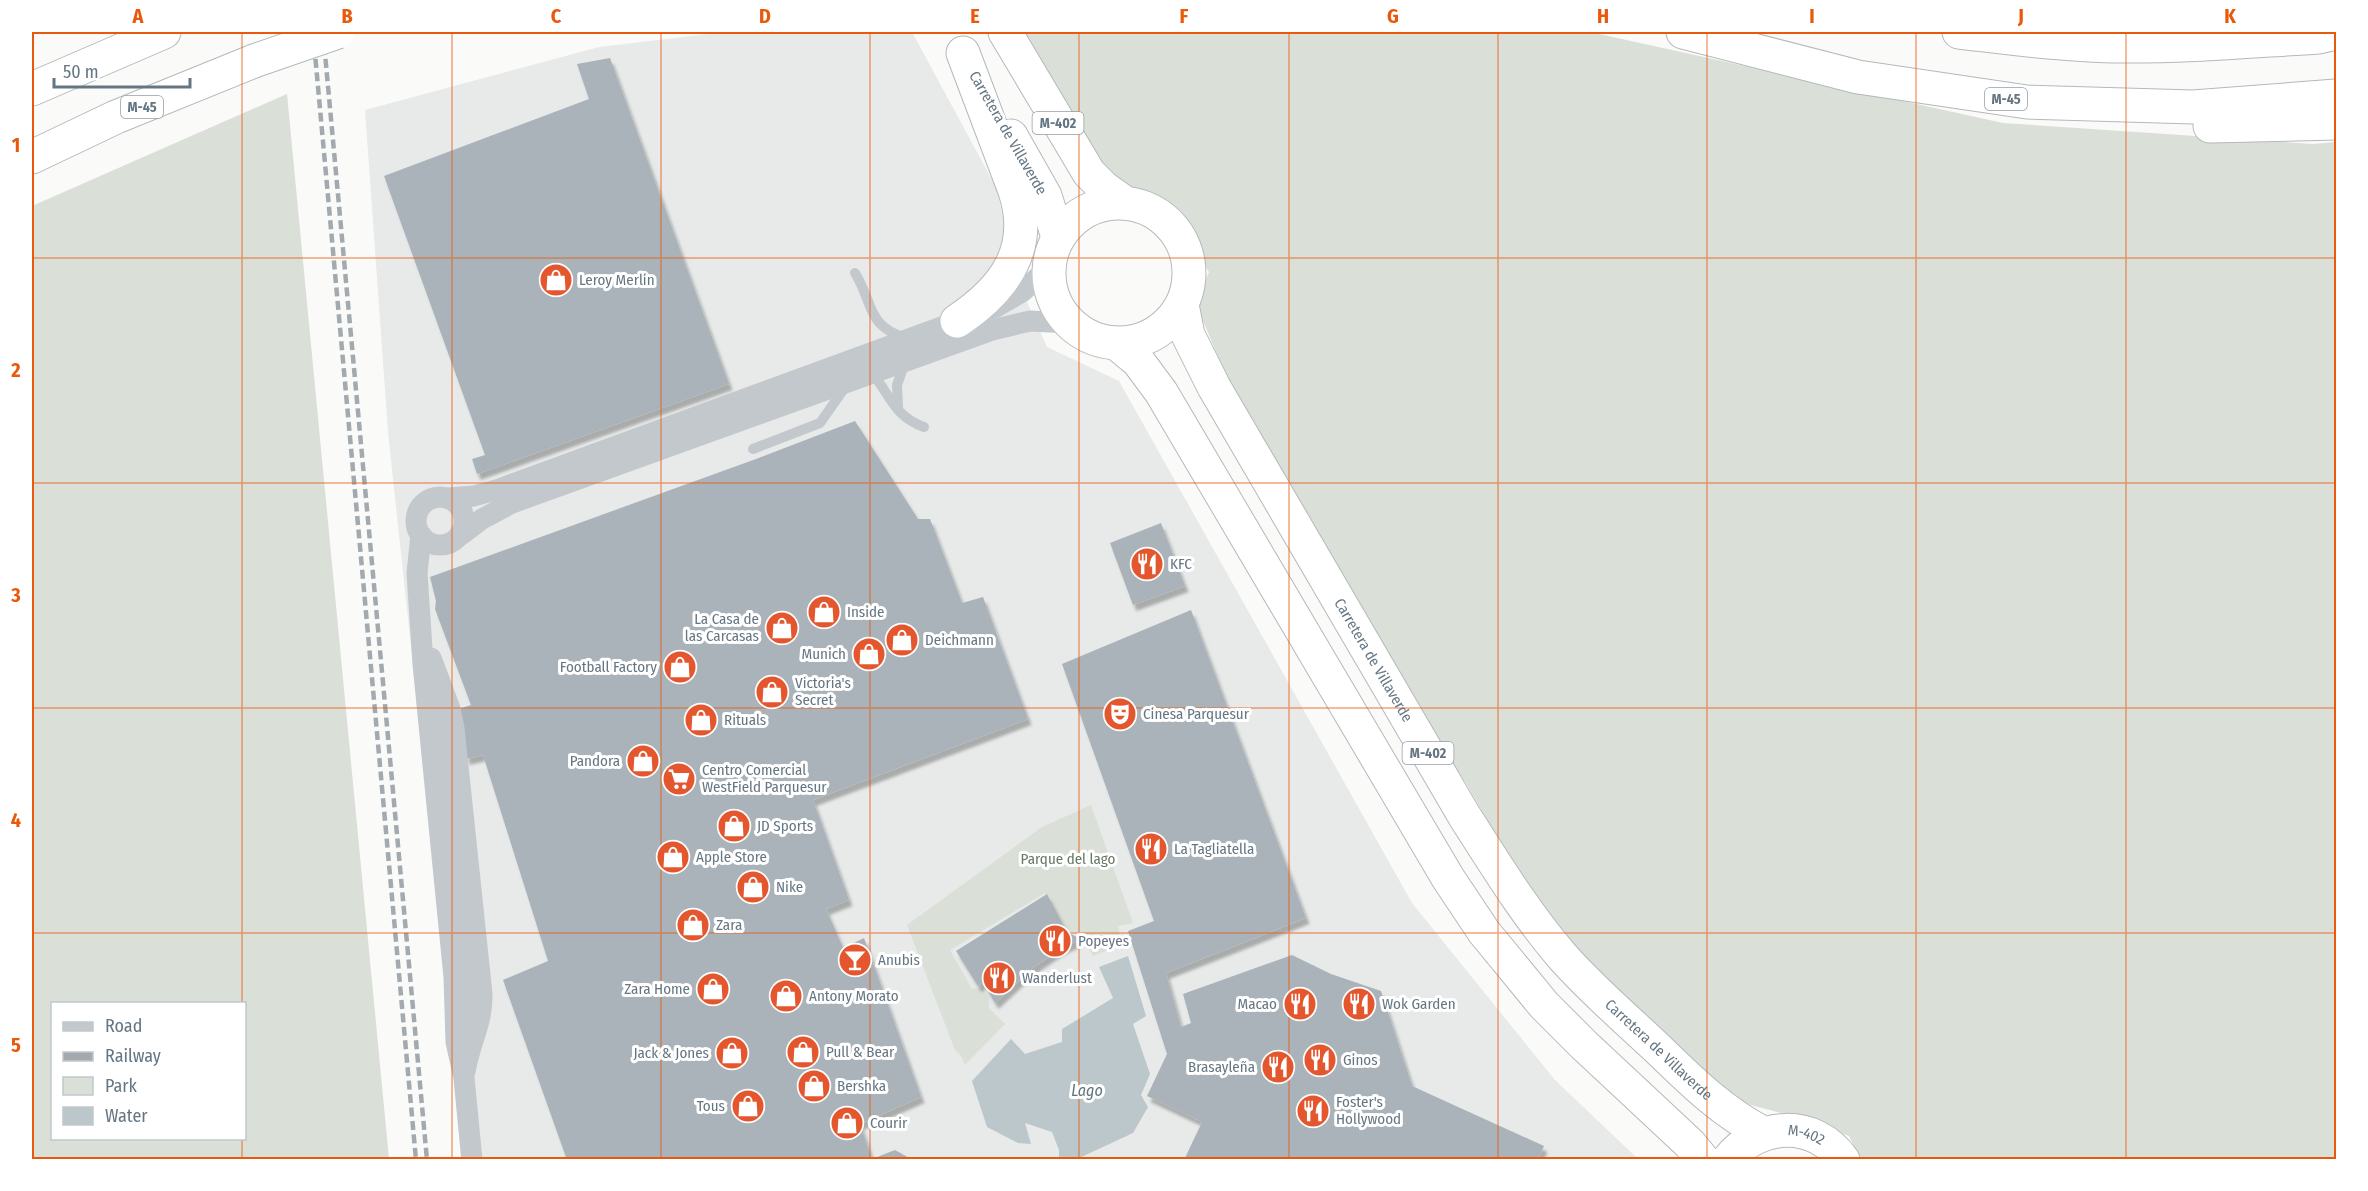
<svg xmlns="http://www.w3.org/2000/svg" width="2368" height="1191" viewBox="0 0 2368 1191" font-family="'Fira Sans Condensed',sans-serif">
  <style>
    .built { fill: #e8e9e9 }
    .green { fill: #dadfd7; fill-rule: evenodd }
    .water { fill: #bbc7cb }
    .building { fill: #aab3b9; filter: url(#shadow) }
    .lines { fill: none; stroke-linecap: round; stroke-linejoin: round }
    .highway-casing { stroke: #b4b9bd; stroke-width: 35 }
    .lane { stroke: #c3c8cc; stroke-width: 10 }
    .street { stroke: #c3c8cc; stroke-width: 21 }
    .highway { stroke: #fff; stroke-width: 33 }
    .rail { stroke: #a2aab0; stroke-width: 4.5; stroke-dasharray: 9 4.5; stroke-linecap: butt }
    .highway-bridge-casing { stroke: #b4b9bd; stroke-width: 35; stroke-linecap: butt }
    .highway-bridge { stroke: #fff; stroke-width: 33 }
    .grid { fill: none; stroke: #e8590c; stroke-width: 1.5; stroke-opacity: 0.55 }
    .labels { text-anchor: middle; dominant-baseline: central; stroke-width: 6; stroke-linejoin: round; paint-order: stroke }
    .shield { fill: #fff; stroke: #939fa8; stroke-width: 1.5 }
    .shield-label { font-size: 14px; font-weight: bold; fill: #657683 }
    .street-label { font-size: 15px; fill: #657683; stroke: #fff }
    .poi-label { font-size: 15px; fill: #657683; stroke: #fff; text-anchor: start }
    .park-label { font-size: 15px; fill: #687a64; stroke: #fff }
    .water-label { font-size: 16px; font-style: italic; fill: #60757c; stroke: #fff }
    .neatline { fill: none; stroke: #e8590c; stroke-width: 2 }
    .grid-label { font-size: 20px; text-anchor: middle; font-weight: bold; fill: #e8590c }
  </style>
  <defs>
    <filter id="shadow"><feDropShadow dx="3.5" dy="6" stdDeviation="1.5" flood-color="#0004"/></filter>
  </defs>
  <rect width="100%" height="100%" fill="#fafaf8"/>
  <path class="built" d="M725,32H912L997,189L1015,275L1047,347L1119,381L1412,903L1555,1080L1638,1159H461L438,899L388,432L365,110L599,47Z"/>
  <g class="green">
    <path d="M1017,32H1590L2003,123L2313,144L2336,142V1159H1860L1849,1136L1792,1116L1736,1101L1643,1019L1543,917L1466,783L1372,640L1232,390L1196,304L1209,272L1179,221L1129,190L1090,153Z"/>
    <path d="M287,94L389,1159H32V206ZM52,1004H244V1138H52Z"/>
    <path d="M1091,805L1133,923L1118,926L1122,944L1093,956L1081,932H1067L1045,893L950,950L972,989L982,988L989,997V1008L1005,1024L965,1065L961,1056L955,1050L907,925L1042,827Z"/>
  </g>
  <path class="water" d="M1128,956L1146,1016L1133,1024L1150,1074L1141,1095L1148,1107L1133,1133L1077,1159L1059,1160V1150L1052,1132L1025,1123L1031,1144L1018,1143L987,1127L972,1081L1011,1039L1025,1054L1062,1042V1029L1113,998L1099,967Z"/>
  <g class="building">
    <path d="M610,58L729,384L477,474L472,459L485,455L384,176L589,99L577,64Z"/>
    <path d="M855,421L918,519H930L962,603L983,597L1028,719L813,800L849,900L826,909L843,948L864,938L921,1097L860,1124L872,1159L895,1150L913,1160H567L503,980L548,961L483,755L466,759L459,709L471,705L435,609L436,601L430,577L756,459Z"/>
    <path d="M1161,523L1185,586L1133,605L1110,543Z"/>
    <path d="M1191,610L1306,918L1166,973L1181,1027L1191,1023L1183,994L1292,955L1331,974L1381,991L1412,1086L1544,1146L1538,1160H1184L1202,1122L1147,1096L1167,1054L1128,931L1154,921L1062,664Z"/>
    <path d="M1047,894L1067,932L1081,939L1059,950L1034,967L995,1003L983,983L978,986L956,951Z"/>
  </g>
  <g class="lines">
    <g class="highway-casing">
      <g id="highway">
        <path d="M1005,32L1089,173L1104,188L1125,203"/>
        <path d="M1683,32L1858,77L2027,102L2193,107L2336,96"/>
        <path d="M1959,32C2010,38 2062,45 2113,46C2182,47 2251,41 2319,37L2336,33"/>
        <path d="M32,89L164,32"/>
        <path d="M2210,126L2336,123"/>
        <path d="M1011,136L1045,196L1058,237"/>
        <path d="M32,157L116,117L254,61"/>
        <circle cx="1119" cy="273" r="70"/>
        <path id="s1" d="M1182,305L1188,335L1214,387L1465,817C1496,865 1525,913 1562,956C1591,989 1625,1018 1657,1048C1690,1080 1722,1112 1763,1133"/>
        <path d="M957,321C1005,289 1034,249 1015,191L963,53"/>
        <path d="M1116,343L1138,361L1161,392L1448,878L1484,932L1544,1005L1584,1045L1690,1144L1703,1160"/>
        <path id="s2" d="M1728,1160C1758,1122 1814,1119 1843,1160"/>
      </g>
    </g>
    <g class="lane">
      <path d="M855,273C874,304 866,325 905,338"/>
      <path d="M873,374C891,397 895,417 924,427"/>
      <path d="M898,407L897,385L905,362"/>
      <path d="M753,449L820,423L846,386"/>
      <path d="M439,705L469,997L467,1016L460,1034"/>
    </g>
    <g class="street">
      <circle cx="440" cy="521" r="24"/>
      <path d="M449,498L474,496L499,489L996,307L1022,292L1049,267"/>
      <path d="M421,535L417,573L423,664L454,977L456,1042L464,1078L472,1160"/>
      <path d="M461,535L482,519L512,503L992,330L1030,321L1070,323"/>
      <path d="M431,658L450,709L454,728L482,994C483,1022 469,1045 465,1072"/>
    </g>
    <use href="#highway" class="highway"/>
    <g class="rail">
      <path d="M313,32L416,1160"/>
      <path d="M323,32L427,1160"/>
    </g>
    <g class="highway-bridge-casing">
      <path id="highway-bridge" d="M254,61L338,32"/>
    </g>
    <use href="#highway-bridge" class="highway-bridge"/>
  </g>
  <path class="grid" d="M242,32V1004M452,32V1160M661,32V1160M870,32V1160M1079,32V1160M1289,32V1160M1498,32V1160M1707,32V1160M1916,32V1160M2126,32V1160M32,258H2336M32,483H2336M32,708H2336M32,933H2336M242,1138V1160"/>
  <defs>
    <g id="shop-disc" transform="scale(1.725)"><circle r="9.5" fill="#e4572e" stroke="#fff"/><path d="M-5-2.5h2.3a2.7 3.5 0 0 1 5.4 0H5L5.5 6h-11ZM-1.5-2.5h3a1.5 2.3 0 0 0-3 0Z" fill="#fff"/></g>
    <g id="restaurant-disc" transform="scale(1.725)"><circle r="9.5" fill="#e4572e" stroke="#fff"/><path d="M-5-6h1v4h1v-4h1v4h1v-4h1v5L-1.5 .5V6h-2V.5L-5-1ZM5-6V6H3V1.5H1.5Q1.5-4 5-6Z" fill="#fff"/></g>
    <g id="theatre-disc" transform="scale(1.725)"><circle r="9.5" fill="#e4572e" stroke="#fff"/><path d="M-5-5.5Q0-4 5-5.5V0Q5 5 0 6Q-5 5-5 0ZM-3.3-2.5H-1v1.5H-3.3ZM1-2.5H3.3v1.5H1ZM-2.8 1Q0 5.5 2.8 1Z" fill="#fff"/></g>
    <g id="supermarket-disc" transform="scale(1.725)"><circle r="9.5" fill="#e4572e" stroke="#fff"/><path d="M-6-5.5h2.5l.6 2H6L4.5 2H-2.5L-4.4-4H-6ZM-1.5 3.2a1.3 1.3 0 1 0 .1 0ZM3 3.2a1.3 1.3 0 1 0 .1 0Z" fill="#fff"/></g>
    <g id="bar-disc" transform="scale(1.725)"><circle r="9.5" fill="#e4572e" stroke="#fff"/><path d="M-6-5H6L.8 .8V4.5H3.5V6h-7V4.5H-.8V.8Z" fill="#fff"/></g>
  </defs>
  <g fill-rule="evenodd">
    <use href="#shop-disc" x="556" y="280"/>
    <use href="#restaurant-disc" x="1147" y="564"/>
    <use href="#shop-disc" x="824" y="612"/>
    <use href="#shop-disc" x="782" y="628"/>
    <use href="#shop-disc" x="902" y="640"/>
    <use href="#shop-disc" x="869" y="654"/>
    <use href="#shop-disc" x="680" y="667"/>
    <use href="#shop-disc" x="772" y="692"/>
    <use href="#theatre-disc" x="1120" y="714"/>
    <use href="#shop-disc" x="701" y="720"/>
    <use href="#shop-disc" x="643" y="761"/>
    <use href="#supermarket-disc" x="679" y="779"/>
    <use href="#shop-disc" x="734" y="826"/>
    <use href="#restaurant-disc" x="1151" y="849"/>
    <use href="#shop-disc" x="673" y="857"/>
    <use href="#shop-disc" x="753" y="887"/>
    <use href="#shop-disc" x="693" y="925"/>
    <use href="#restaurant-disc" x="1055" y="941"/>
    <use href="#bar-disc" x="855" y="960"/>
    <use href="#restaurant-disc" x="999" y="978"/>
    <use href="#shop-disc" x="713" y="989"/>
    <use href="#shop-disc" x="786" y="996"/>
    <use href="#restaurant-disc" x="1300" y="1004"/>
    <use href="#restaurant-disc" x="1359" y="1004"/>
    <use href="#shop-disc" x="803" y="1052"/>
    <use href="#shop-disc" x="732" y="1053"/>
    <use href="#restaurant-disc" x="1320" y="1060"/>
    <use href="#restaurant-disc" x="1278" y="1067"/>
    <use href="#shop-disc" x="814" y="1086"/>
    <use href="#shop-disc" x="748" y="1106"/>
    <use href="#restaurant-disc" x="1313" y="1111"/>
    <use href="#shop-disc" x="847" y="1123"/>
  </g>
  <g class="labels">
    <g class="shield">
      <rect x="1985" y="88" width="42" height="22" rx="4.5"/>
      <rect x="121" y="96" width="42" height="22" rx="4.5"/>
      <rect x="1032.5" y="112" width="51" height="22" rx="4.5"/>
      <rect x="1402.5" y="742" width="51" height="22" rx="4.5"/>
    </g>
    <g class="shield-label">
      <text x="2006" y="99">M-45</text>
      <text x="142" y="107">M-45</text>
      <text x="1058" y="123">M-402</text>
      <text x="1428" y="753">M-402</text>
    </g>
    <g class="street-label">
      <text transform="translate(1008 133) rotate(60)">Carretera de Villaverde</text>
      <text stroke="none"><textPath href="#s1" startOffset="405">Carretera de Villaverde</textPath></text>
      <text stroke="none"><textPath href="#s1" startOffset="891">Carretera de Villaverde</textPath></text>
      <text stroke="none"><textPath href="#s2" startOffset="88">M-402</textPath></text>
    </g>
    <g class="poi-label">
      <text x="579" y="280">Leroy Merlin</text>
      <text x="1170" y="564">KFC</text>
      <text x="847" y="612">Inside</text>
      <text x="759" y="619" text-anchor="end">La Casa de<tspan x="759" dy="17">las Carcasas</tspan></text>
      <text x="925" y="640">Deichmann</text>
      <text x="846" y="654" text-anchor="end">Munich</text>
      <text x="657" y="667" text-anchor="end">Football Factory</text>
      <text x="795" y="683">Victoria's<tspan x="795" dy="17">Secret</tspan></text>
      <text x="1143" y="714">Cinesa Parquesur</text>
      <text x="724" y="720">Rituals</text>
      <text x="620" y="761" text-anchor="end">Pandora</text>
      <text x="702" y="770">Centro Comercial<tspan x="702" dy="17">WestField Parquesur</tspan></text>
      <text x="757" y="826">JD Sports</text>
      <text x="1174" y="849">La Tagliatella</text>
      <text x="696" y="857">Apple Store</text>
      <text x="776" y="887">Nike</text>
      <text x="716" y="925">Zara</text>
      <text x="1078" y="941">Popeyes</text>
      <text x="878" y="960">Anubis</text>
      <text x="1022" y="978">Wanderlust</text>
      <text x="690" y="989" text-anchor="end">Zara Home</text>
      <text x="809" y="996">Antony Morato</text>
      <text x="1277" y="1004" text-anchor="end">Macao</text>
      <text x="1382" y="1004">Wok Garden</text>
      <text x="826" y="1052">Pull &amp; Bear</text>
      <text x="709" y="1053" text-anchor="end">Jack &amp; Jones</text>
      <text x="1343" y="1060">Ginos</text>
      <text x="1255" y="1067" text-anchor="end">Brasayleña</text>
      <text x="837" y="1086">Bershka</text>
      <text x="1336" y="1102">Foster's<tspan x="1336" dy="17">Hollywood</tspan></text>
      <text x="725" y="1106" text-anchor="end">Tous</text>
      <text x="870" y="1123">Courir</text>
    </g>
    <g class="park-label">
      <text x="1068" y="859">Parque del lago</text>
    </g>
    <g class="water-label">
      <text x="1087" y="1090">Lago</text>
    </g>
  </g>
  <rect width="2368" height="1191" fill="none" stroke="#ffffff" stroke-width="66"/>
  <rect x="51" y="1002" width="195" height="138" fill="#ffffff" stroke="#c1c8cd" stroke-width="1.5"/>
  <rect x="63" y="1022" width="30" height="9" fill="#c3c8cc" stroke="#c1c8cd" stroke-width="1.5"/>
  <text x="105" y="1032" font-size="18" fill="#657683">Road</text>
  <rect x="63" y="1052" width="30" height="9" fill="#a2aab0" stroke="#c1c8cd" stroke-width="1.5"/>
  <text x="105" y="1062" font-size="18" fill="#657683">Railway</text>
  <rect x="63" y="1077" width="30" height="18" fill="#dadfd7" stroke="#c1c8cd" stroke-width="1.5"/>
  <text x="105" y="1092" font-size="18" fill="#657683">Park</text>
  <rect x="63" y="1107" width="30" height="18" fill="#bbc7cb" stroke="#c1c8cd" stroke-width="1.5"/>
  <text x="105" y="1122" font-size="18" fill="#657683">Water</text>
  <path d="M54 78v9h136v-9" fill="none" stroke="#657683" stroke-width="3"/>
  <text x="63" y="78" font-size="18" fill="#657683" stroke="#ffffff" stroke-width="4.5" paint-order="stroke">50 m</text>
  <rect x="33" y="33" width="2302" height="1125" class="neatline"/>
  <g class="grid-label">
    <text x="138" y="23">A</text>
    <text x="347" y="23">B</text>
    <text x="556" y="23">C</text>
    <text x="765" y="23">D</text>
    <text x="975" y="23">E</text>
    <text x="1184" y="23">F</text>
    <text x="1393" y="23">G</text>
    <text x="1603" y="23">H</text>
    <text x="1812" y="23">I</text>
    <text x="2021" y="23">J</text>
    <text x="2230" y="23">K</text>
    <text x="16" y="152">1</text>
    <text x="16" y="377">2</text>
    <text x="16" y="602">3</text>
    <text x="16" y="827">4</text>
    <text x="16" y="1052">5</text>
  </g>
</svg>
